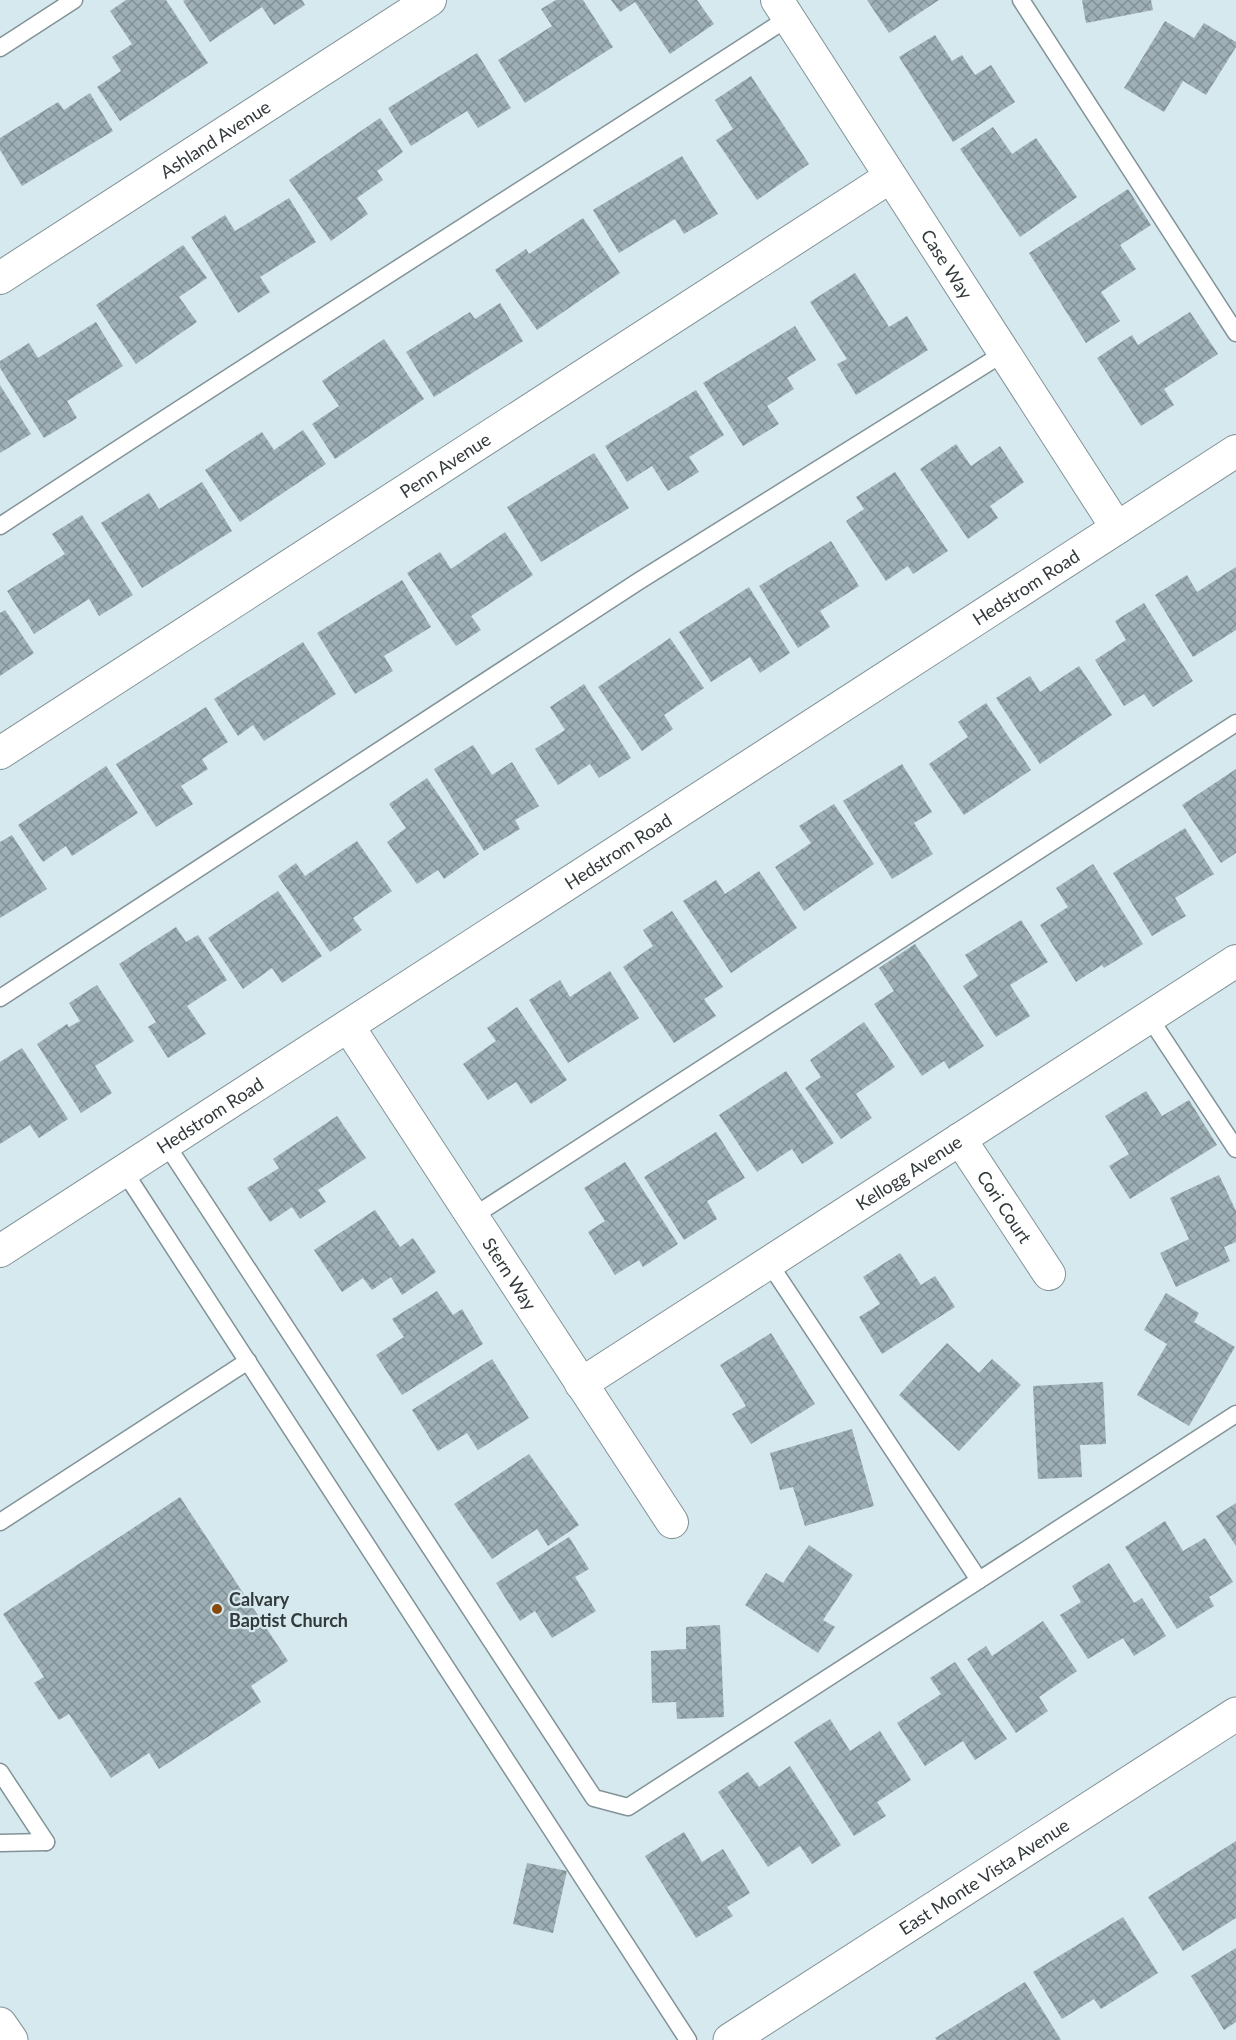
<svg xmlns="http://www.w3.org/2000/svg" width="1236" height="2040" viewBox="0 0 1236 2040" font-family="Lato,sans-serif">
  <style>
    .building { fill: url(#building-cross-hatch) }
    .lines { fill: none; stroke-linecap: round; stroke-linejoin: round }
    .lane-casing { stroke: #829398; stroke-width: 19 }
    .street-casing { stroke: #829398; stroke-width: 34 }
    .secondary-casing { stroke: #829398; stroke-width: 35 }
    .lane { stroke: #fff; stroke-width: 16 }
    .street { stroke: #fff; stroke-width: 32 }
    .secondary { stroke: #fff; stroke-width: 33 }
    .poi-dot { fill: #87490c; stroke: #d6e9ee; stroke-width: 2 }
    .labels { text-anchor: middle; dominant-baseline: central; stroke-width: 4.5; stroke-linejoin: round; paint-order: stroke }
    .street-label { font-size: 18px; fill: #323a3c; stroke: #d6e9ee }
    .poi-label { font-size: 18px; font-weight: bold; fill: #323a3c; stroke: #d6e9ee; text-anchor: start }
  </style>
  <defs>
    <pattern id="building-cross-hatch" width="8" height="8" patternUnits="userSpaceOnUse" patternTransform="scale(1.5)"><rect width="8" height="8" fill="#9eb0b5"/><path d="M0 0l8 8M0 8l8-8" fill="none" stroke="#819094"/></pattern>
  </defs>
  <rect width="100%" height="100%" fill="#d6e9ee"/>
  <g class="building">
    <path d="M126,0H166L208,63L120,121L97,87L121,71L112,57L132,44L110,11Z"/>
    <path d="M185,0H302L305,5L274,25L262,7L210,42L183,1Z"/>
    <path d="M556,0H583L613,47L525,103L498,60L552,26L541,9Z"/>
    <path d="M611,0H697L714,24L670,54L635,2L620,12Z"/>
    <path d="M867,0H939L889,33Z"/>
    <path d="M1082,0H1151L1153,10L1086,23Z"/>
    <path d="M1165,21L1194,38L1204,23L1236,42V47L1206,95L1183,81L1164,112L1124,88Z"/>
    <path d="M935,35L952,61L962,55L975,75L991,65L1015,102L953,142L899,57Z"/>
    <path d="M477,53L511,108L478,128L467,111L411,146L388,108Z"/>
    <path d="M751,76L809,164L757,200L716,140L733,129L715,100Z"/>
    <path d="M90,93L113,131L22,186L0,150V138L58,102L64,110Z"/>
    <path d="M380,118L403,152L377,171L383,180L357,198L368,214L331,241L289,180Z"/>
    <path d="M993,127L1012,154L1036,138L1077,197L1020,237L960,149Z"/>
    <path d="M682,156L718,214L684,234L675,219L619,253L593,210Z"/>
    <path d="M1128,189L1151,225L1120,245L1136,269L1101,292L1120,321L1086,343L1029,253Z"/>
    <path d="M289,198L316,242L260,277L270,292L238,313L191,237L225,215L235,231Z"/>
    <path d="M583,218L620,273L537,330L495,270L526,249L529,254Z"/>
    <path d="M183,245L207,278L179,297L197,322L136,364L96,305Z"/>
    <path d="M855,273L889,327L907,316L928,350L856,395L837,364L847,359L810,302Z"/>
    <path d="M500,303L523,341L434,397L406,352L470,312L475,319Z"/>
    <path d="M1190,312L1218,354L1164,389L1174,405L1141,426L1097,358L1132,335L1138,345Z"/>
    <path d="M96,322L123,366L67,401L77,418L44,438L0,368V361L29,343L38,358Z"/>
    <path d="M795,326L816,360L787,378L794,389L767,406L779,424L743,446L703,383Z"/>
    <path d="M384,339L424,399L335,459L312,424L339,406L322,381Z"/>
    <path d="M0,385L31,434L0,453Z"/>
    <path d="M696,390L724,435L689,457L699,472L668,491L652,466L627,482L605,446Z"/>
    <path d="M303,430L326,464L240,522L205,470L262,432L274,450Z"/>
    <path d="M956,444L971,466L1000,446L1024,482L990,506L998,518L968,539L920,469Z"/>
    <path d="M594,453L629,508L541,562L507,507Z"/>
    <path d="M895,472L948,551L913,574L908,566L886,581L846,521L864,509L856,497Z"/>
    <path d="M202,482L232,531L142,588L101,523L149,493L159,509Z"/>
    <path d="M82,515L133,595L99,616L89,599L34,634L7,591L65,554L52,534Z"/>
    <path d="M505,532L533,575L471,616L481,630L456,646L407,573L440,552L451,569Z"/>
    <path d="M831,541L859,586L820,611L830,627L798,648L759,586Z"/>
    <path d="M1236,567V630L1193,657L1155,595L1187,575L1197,592Z"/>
    <path d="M402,580L431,627L384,656L393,671L355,694L317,633Z"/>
    <path d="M749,587L790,653L760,673L750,657L711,682L679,632Z"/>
    <path d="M1144,603L1193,681L1153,707L1144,694L1124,706L1095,660L1126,640L1115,621Z"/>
    <path d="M5,610L34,653L0,676V613Z"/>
    <path d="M670,638L704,688L664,715L673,729L642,751L598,687Z"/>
    <path d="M303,642L336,694L264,741L253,725L238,736L214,699Z"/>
    <path d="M1079,666L1112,715L1040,764L996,698L1030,676L1040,692Z"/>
    <path d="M584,684L631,758L599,778L590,764L558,785L535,749L565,730L550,707Z"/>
    <path d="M986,703L1031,770L964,815L929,764L968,737L958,722Z"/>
    <path d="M206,707L228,742L202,759L208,769L181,786L193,804L156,827L116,764Z"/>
    <path d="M473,745L492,775L512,762L539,806L515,820L520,829L484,851L434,769Z"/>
    <path d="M902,764L932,812L914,823L933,854L892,879L843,801Z"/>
    <path d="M106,766L138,813L72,856L66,846L43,862L18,825Z"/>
    <path d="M1236,769V853L1221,863L1182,805Z"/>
    <path d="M427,778L479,854L444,879L438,870L417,884L387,842L406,828L389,804Z"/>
    <path d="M834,804L874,864L804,911L775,867L811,843L799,826Z"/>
    <path d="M1185,828L1214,874L1175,898L1186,916L1152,936L1113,873Z"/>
    <path d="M12,835L47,889L0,918V842Z"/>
    <path d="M357,841L392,891L353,918L362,930L330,952L278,876L296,863L305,876Z"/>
    <path d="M1093,864L1143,944L1104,968L1102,965L1076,982L1040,925L1068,907L1056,888Z"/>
    <path d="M759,871L797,928L731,973L683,901L716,880L725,894Z"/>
    <path d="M278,891L322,956L282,983L272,968L243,989L208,938Z"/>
    <path d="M672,911L723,987L704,999L716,1016L674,1043L623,967L653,946L643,930Z"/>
    <path d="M1021,920L1048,962L1010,985L1030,1016L996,1037L963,986L978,976L965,955Z"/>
    <path d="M176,927L186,942L198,935L227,980L187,1006L206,1034L168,1058L148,1027L156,1022L119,964Z"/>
    <path d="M915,944L984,1046L949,1069L944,1061L922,1076L874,1004L894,991L879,968Z"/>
    <path d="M610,971L639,1018L568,1063L529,1000L560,980L570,997Z"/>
    <path d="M97,985L134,1041L95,1066L112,1093L81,1113L37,1044L67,1024L69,1027L80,1021L69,1003Z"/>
    <path d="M517,1007L567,1080L531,1104L516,1082L488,1100L463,1064L496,1041L487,1028Z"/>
    <path d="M864,1022L895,1067L856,1094L872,1118L841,1139L805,1088L821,1077L810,1060Z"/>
    <path d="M22,1048L68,1119L39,1138L30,1125L0,1144V1062Z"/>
    <path d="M786,1071L834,1143L802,1164L792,1149L757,1172L719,1115Z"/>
    <path d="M1146,1091L1162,1116L1189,1100L1217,1145L1130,1199L1109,1166L1129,1154L1105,1116Z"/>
    <path d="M337,1116L366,1158L318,1190L326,1202L300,1219L292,1207L270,1222L247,1188L279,1168L273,1159Z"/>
    <path d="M716,1132L745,1178L707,1201L717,1219L684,1240L644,1177Z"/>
    <path d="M625,1162L678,1244L643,1267L639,1260L615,1275L588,1232L605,1221L584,1188Z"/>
    <path d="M1219,1175L1236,1211V1242L1224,1247L1230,1261L1176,1287L1160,1253L1189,1239L1170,1198Z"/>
    <path d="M375,1210L400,1247L413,1238L436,1272L402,1295L391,1277L372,1290L363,1278L342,1292L314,1250Z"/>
    <path d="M900,1253L921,1285L935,1276L955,1307L882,1354L859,1317L880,1304L863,1277Z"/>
    <path d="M437,1291L453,1315L462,1309L483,1344L402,1395L376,1355L404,1337L392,1319Z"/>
    <path d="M1166,1293L1199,1313L1194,1322L1235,1347L1189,1426L1137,1395L1167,1344L1144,1330Z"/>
    <path d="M771,1333L815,1404L751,1444L732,1414L746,1406L720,1365Z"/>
    <path d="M947,1343L979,1373L992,1359L1021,1385L959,1451L899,1395Z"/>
    <path d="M492,1359L529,1418L478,1450L467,1433L438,1451L412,1410Z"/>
    <path d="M1103,1382L1106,1444L1080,1445L1082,1477L1038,1479L1033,1386Z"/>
    <path d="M852,1429L874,1506L805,1526L793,1487L780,1490L770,1453Z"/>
    <path d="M529,1454L579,1525L548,1546L537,1529L492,1559L454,1504Z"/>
    <path d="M180,1497L288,1661L251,1686L261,1702L159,1769L149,1753L111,1778L69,1714L59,1720L34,1683L44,1677L3,1614Z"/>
    <path d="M1236,1503V1546L1216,1516Z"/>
    <path d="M1165,1521L1183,1551L1205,1538L1233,1582L1209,1597L1214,1606L1177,1629L1125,1547Z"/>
    <path d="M569,1537L589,1569L575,1577L596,1611L552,1638L535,1611L520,1621L496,1583Z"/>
    <path d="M809,1545L853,1575L823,1620L835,1627L818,1653L745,1605L766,1573L783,1583Z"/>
    <path d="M1109,1563L1134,1603L1142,1598L1166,1636L1134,1656L1123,1638L1088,1659L1060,1615L1081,1602L1072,1586Z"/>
    <path d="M1043,1621L1077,1671L1039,1697L1048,1711L1016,1733L967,1659L986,1646L992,1656Z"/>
    <path d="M720,1625L724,1717L677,1719L676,1702L652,1703L651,1651L686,1649V1627Z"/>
    <path d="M955,1662L1007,1739L975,1760L963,1741L925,1766L897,1723L941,1694L930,1678Z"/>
    <path d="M830,1719L850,1751L880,1731L911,1780L877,1802L886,1816L854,1836L794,1742Z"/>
    <path d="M790,1766L841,1845L812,1864L800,1846L768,1867L718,1792L748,1772L759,1787Z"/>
    <path d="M684,1832L702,1862L723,1849L750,1893L727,1907L733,1916L696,1938L645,1856Z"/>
    <path d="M1236,1841V1918L1183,1951L1148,1897Z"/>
    <path d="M527,1863L567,1871L553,1933L513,1924Z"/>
    <path d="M1123,1917L1158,1973L1101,2009L1094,1999L1062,2019L1033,1972Z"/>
    <path d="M1236,1948V2022L1224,2030L1191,1976Z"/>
    <path d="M1025,1982L1061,2040H937L935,2038Z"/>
  </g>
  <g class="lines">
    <g class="lane-casing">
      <g id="lane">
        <path d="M1021,0L1236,333"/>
        <path d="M0,48L74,0"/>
        <path d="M0,526C261,354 526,188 788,18"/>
        <path d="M0,998L639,581L1004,353"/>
        <path d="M1149,1017L1236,1149"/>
        <path d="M166,1144L594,1798L628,1807L1236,1414"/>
        <path d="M124,1171L688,2040"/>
        <path d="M472,1217L1236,723"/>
        <path d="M769,1263L979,1580"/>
        <path d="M0,1522L248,1361"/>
        <path d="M0,1772L46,1842"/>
        <path d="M0,1843L46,1842"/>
      </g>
    </g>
    <g class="street-casing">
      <g id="street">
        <path id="s1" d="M777,0L1117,528"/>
        <path id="s2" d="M0,278L430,0"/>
        <path id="s3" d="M0,753L890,177"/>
        <path id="s4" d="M348,1026L672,1522"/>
        <path id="s5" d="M960,1139L1049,1274"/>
        <path id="s6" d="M0,1251L1236,451"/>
        <path id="s7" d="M581,1384L1236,961"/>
      </g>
    </g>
    <g class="secondary-casing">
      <g id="secondary">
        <path d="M0,2024L11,2040"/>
        <path id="s8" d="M730,2040L1236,1714"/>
      </g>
    </g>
    <use href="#lane" class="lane"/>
    <use href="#street" class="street"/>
    <use href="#secondary" class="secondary"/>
  </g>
  <circle class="poi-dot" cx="217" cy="1609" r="6"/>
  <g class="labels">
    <g class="street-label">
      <text stroke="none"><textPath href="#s2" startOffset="256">Ashland Avenue</textPath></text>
      <text stroke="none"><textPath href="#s1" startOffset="314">Case Way</textPath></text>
      <text stroke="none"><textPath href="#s3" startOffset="530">Penn Avenue</textPath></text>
      <text stroke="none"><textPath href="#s6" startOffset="1222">Hedstrom Road</textPath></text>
      <text stroke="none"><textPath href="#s6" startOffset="736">Hedstrom Road</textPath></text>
      <text stroke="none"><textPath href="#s6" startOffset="250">Hedstrom Road</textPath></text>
      <text stroke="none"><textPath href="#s7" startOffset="390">Kellogg Avenue</textPath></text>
      <text stroke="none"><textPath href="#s5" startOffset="81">Cori Court</textPath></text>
      <text stroke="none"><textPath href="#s4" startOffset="296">Stern Way</textPath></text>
      <text stroke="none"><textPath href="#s8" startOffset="302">East Monte Vista Avenue</textPath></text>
    </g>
    <g class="poi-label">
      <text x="229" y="1599">Calvary<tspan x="229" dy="21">Baptist Church</tspan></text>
    </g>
  </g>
</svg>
